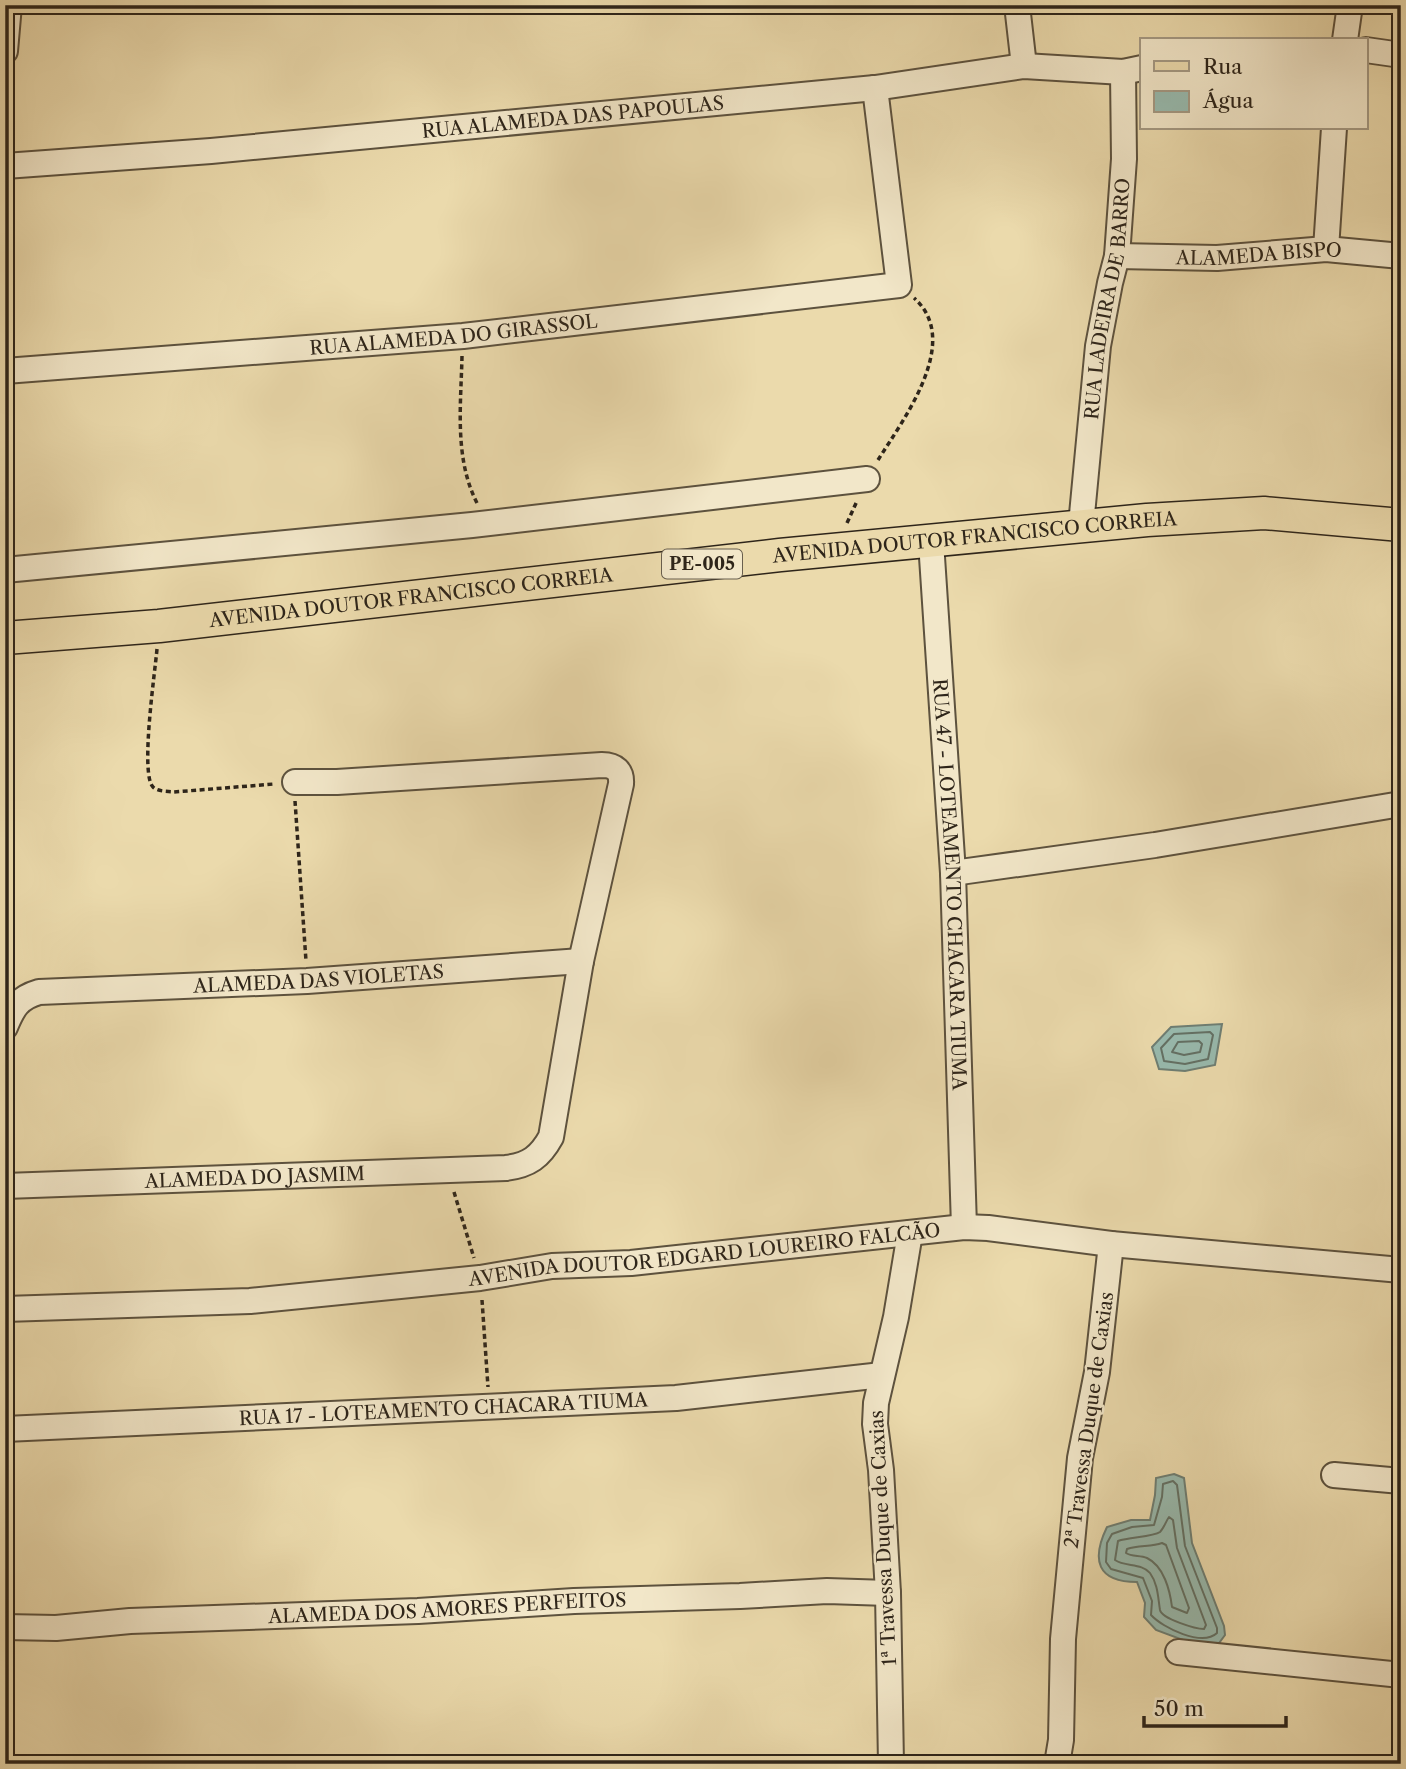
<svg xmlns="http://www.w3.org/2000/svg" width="1406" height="1769" viewBox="0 0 1406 1769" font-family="'Libre Caslon Text',serif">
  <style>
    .water { fill: #98baae; stroke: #6e7e73; stroke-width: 2 }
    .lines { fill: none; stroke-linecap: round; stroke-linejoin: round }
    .shore { stroke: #637064; stroke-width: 2 }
    .minor-casing { stroke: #5d523e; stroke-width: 28 }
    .major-casing { stroke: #2e251a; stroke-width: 35 }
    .path { stroke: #2e251a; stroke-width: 3.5; stroke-dasharray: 5 3.5; stroke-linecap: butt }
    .minor { stroke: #f2e7c9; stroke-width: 24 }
    .major { stroke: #ebdaac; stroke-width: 32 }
    .labels { text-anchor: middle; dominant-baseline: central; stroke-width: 5; stroke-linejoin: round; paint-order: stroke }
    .shield { fill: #f2e7c9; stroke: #695f4e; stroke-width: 2 }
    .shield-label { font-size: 18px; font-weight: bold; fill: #2e251a }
    .street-label { font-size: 19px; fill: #2e251a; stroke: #f2e7c9 }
  </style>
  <rect width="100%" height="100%" fill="#ebdaac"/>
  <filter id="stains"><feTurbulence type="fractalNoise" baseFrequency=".00286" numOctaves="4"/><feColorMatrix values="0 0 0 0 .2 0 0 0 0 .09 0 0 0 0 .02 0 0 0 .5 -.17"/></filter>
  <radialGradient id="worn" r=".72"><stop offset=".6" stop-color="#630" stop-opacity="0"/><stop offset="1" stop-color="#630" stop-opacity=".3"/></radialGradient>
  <g class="water">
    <path d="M1222,1024L1215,1065L1185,1071L1159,1069L1152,1047L1171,1027Z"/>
    <path d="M1174,1474L1184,1478L1192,1543L1224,1626L1225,1635L1219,1643L1199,1646L1156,1630L1144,1617L1145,1603L1137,1582C1097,1582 1091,1560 1107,1527L1131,1520H1150L1155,1495L1156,1478Z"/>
  </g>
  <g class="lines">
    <g class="shore">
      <path d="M1210,1032L1213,1035L1208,1059L1185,1064L1164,1061L1161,1048L1174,1034Z"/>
      <path d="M1199,1041L1202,1044L1200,1052L1184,1055L1172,1052L1178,1042Z"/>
      <path d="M1173,1481L1177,1485L1185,1546L1217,1628V1633C1202,1647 1163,1628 1151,1615L1152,1601L1143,1578L1111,1569L1106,1562L1107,1543L1112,1534L1132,1527L1154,1525L1162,1497L1163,1484Z"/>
      <path d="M1169,1517L1173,1520L1177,1548L1206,1625L1204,1629C1196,1629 1162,1619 1160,1610C1158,1598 1158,1584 1150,1573C1142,1563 1125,1567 1115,1560L1118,1541C1129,1537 1153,1537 1160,1532C1164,1528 1166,1521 1169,1517Z"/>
      <path d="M1162,1543L1166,1545L1189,1608L1187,1613L1172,1607C1170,1591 1164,1566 1147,1558C1140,1555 1132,1557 1126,1553L1127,1549C1139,1545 1151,1547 1162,1543Z"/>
    </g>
    <g class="minor-casing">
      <g id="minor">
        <path d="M1017,5L1024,66"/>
        <path d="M1345,40L1350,5"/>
        <path d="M1366,50L1401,55"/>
        <path d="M5,51L9,5"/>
        <path id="s1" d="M5,166L211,151L875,88L1024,66L1123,72L1142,68"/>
        <path d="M1326,249L1334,128"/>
        <path id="s2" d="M1117,256L1217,258L1326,249L1401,256"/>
        <path id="s3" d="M5,371L463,336L899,285L875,88"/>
        <path id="s4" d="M1081,525L1098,346L1110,283L1117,256L1124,159L1123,72"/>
        <path id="s5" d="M931,542L953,873L964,1227"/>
        <path d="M5,570L472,525L867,479"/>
        <path d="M953,873L1155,845L1401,804"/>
        <path id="s6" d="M5,1027C13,1008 18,998 39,992L307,981L581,961"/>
        <path id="s7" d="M5,1186L506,1168C529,1165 540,1157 551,1137L581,961L621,784C622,771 615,765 602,765L337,782H295"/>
        <path id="s8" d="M5,1309L250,1301L480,1278L552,1266L631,1263L964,1227L988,1228L1111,1244L1401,1270"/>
        <path id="s9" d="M5,1429L676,1398L882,1375"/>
        <path d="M1334,1475L1401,1481"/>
        <path id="s10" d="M5,1627L56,1628L130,1621L418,1611L574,1601L740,1596L827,1591L888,1593"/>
        <path d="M1178,1652L1401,1675"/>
        <path d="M891,1764L888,1593L881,1470L875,1424L876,1403L896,1317L910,1233"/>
        <path d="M1057,1764L1061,1740L1063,1639L1080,1458L1097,1372L1111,1244"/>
      </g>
    </g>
    <g class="major-casing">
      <g id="major">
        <path id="s11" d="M5,638L159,626L780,555L1147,520L1264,513L1401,525"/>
      </g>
    </g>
    <g class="path">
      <path d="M462,356C461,405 454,458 477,503"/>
      <path d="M878,460C903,420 963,341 914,298"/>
      <path d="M847,523L857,501"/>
      <path d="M157,649C155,672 140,774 153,787C158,792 168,791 174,792L274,784"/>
      <path d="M295,801L306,961"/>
      <path d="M454,1192L474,1258"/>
      <path d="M482,1300L488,1387"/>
    </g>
    <use href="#minor" class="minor"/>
    <use href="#major" class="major"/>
  </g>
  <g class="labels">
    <rect class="shield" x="662" y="549.5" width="80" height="29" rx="5"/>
    <g class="shield-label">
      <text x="702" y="564">PE-005</text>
    </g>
    <g class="street-label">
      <text stroke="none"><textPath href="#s1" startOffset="570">RUA ALAMEDA DAS PAPOULAS</textPath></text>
      <text stroke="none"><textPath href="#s2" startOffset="142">ALAMEDA BISPO</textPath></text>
      <text stroke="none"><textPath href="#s4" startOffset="228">RUA LADEIRA DE BARRO</textPath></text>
      <text stroke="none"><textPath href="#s3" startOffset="450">RUA ALAMEDA DO GIRASSOL</textPath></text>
      <text stroke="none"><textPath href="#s11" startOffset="975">AVENIDA DOUTOR FRANCISCO CORREIA</textPath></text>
      <text stroke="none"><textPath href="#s11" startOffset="408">AVENIDA DOUTOR FRANCISCO CORREIA</textPath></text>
      <text stroke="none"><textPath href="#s5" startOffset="343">RUA 47 - LOTEAMENTO CHACARA TIUMA</textPath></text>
      <text stroke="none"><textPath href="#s6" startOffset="331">ALAMEDA DAS VIOLETAS</textPath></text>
      <text stroke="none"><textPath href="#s7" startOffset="250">ALAMEDA DO JASMIM</textPath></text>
      <text stroke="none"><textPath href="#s8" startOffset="702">AVENIDA DOUTOR EDGARD LOUREIRO FALCÃO</textPath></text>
      <text stroke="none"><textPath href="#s9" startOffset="439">RUA 17 - LOTEAMENTO CHACARA TIUMA</textPath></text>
      <text transform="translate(1089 1420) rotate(-82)">2ª Travessa Duque de Caxias</text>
      <text transform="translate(883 1538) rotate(-93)">1ª Travessa Duque de Caxias</text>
      <text stroke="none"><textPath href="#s10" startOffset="443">ALAMEDA DOS AMORES PERFEITOS</textPath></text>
    </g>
  </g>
  <rect width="1406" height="1769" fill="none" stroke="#ebdaac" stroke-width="28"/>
  <rect x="7" y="7" width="1392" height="1755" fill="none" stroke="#2e251a" stroke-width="3.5"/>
  <rect x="14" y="14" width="1378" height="1741" fill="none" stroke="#2e251a" stroke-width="2"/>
  <rect x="1140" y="38" width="228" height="91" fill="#f2e7c9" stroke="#a49983" stroke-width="2"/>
  <rect x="1154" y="61" width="35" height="10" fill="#ebdaac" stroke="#a49983" stroke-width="2"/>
  <text x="1203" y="74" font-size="21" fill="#2e251a">Rua</text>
  <rect x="1154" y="91" width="35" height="21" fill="#98baae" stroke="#a49983" stroke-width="2"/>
  <text x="1203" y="108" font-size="21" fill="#2e251a">Água</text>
  <path d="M1144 1716v10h142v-10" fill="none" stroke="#2e251a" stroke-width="3.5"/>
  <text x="1154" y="1716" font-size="21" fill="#2e251a" stroke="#f2e7c9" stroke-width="5" paint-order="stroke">50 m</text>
  <rect width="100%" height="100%" filter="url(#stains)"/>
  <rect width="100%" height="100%" fill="url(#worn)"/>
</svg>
